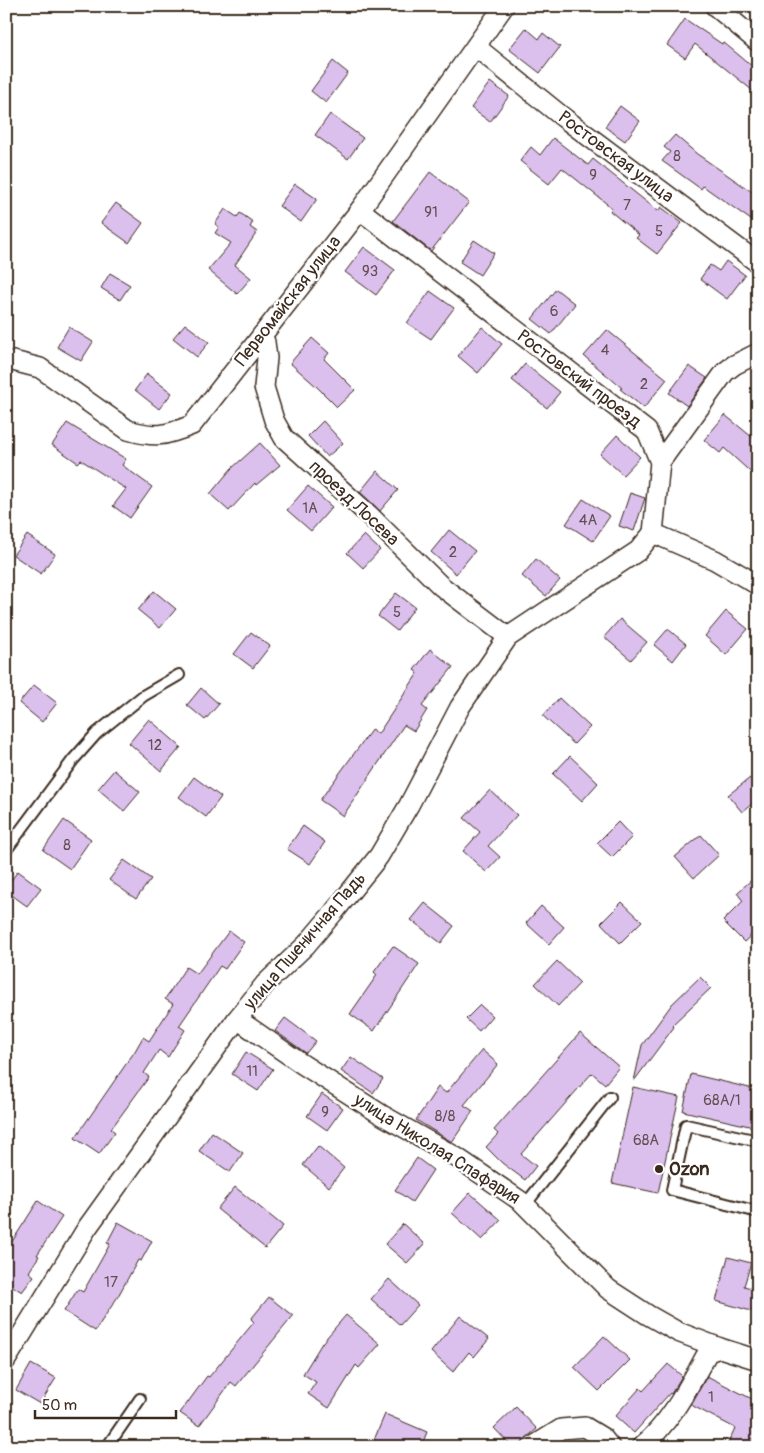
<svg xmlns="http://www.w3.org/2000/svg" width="764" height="1453" viewBox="0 0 764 1453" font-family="Pangolin,sans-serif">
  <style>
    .building { fill: #dbbfed; stroke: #3b2a1e }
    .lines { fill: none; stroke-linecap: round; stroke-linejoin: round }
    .lane-casing { stroke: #3b2a1e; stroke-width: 14 }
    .street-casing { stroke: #3b2a1e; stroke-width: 22 }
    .lane { stroke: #fff; stroke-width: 10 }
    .street { stroke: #fff; stroke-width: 19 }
    .poi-dot { fill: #3b2a1e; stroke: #fff; stroke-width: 2 }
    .labels { text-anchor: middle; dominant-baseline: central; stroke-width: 4.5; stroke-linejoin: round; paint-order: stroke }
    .number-label { font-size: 15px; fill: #634f52 }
    .street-label { font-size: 18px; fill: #3b2a1e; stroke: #fff }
    .poi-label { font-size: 18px; font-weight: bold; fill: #3b2a1e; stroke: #fff; text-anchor: start }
  </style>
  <rect width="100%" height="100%" fill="#fff"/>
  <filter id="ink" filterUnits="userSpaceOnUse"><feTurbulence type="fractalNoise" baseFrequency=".02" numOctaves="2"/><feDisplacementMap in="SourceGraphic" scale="10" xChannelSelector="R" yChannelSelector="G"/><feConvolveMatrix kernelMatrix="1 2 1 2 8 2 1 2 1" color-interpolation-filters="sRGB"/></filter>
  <g filter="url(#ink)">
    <g class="building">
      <path d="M685,19L722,44L723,42L758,71V95L695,44L685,58L667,45Z"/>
      <path d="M526,28L539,39L543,33L560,47L540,73L509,49Z"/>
      <path d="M333,61L348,73L326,103L311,91Z"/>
      <path d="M490,82L509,96L490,122L471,108Z"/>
      <path d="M620,106L640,121L625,141L605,127Z"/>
      <path d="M330,114L363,138L348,159L315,135Z"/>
      <path d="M675,135L697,154L758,196V225L703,186L701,189L662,161L670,152L664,147Z"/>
      <path d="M553,138L588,165L593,159L658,211L661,207L682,223L657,254L636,238L639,235L610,211L612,208L562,168L549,184L520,161L531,147L540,155Z"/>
      <path d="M430,172L469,202L431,251L393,221Z"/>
      <path d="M295,184L317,199L301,222L279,206Z"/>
      <path d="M116,203L143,223L129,243L101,223Z"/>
      <path d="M225,209L237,217L240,213L253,222L250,227L257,232L235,265L251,278L237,294L208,270L231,243L215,233L219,227L215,224Z"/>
      <path d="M474,240L494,253L480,275L460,262Z"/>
      <path d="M364,247L395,270L376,295L345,272Z"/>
      <path d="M726,261L745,275L727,299L700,279L710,265L719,271Z"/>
      <path d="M110,273L130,285L120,300L101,288Z"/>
      <path d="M556,289L575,304L551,334L532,319Z"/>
      <path d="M430,291L454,308L431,339L407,323Z"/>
      <path d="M185,324L209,342L197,357L173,338Z"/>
      <path d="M69,327L93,342L81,361L57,347Z"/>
      <path d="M482,327L502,344L478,373L458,356Z"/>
      <path d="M607,330L667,379L644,408L620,389L622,388L584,356Z"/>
      <path d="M312,338L329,353L324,359L355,390L337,407L317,387L290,363Z"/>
      <path d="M525,364L560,392L547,408L512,380Z"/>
      <path d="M689,366L707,378L687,406L669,393Z"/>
      <path d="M147,374L172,393L159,409L135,390Z"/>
      <path d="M725,415L758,442V479L724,448L720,453L704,440Z"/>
      <path d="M323,421L343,443L327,457L308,436Z"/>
      <path d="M67,423L126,459L122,465L152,487L130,518L113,506L126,489L81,460L78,463L52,445Z"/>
      <path d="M617,435L640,457L623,475L600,454Z"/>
      <path d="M260,443L280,465L256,485L255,483L229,511L210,494L231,469Z"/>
      <path d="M377,471L398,490L380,511L360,492Z"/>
      <path d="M308,486L332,507L311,531L287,510Z"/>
      <path d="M630,493L645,498L634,531L619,526Z"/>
      <path d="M583,499L610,516L593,541L566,524Z"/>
      <path d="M449,530L475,551L456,574L431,552Z"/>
      <path d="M27,535L55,554L41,574L13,555Z"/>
      <path d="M364,535L380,550L363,568L347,553Z"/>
      <path d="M536,559L560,580L546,596L522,576Z"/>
      <path d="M154,591L176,609L160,628L138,610Z"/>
      <path d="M396,593L415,607L397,631L378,616Z"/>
      <path d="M726,611L748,629L726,655L705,636Z"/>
      <path d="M620,619L647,642L631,660L604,637Z"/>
      <path d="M668,629L686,644L673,661L654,645Z"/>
      <path d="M251,632L270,646L253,668L234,654Z"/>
      <path d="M430,649L453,667L422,706L427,710L414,731L404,725L343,816L320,800L372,729L378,734L418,673L414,670Z"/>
      <path d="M34,685L57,703L42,722L19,703Z"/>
      <path d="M201,688L219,704L205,720L187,705Z"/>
      <path d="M559,698L590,727L574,744L543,716Z"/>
      <path d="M149,719L181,747L161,771L129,743Z"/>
      <path d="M570,756L598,783L582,801L553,774Z"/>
      <path d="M114,770L140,792L124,811L98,789Z"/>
      <path d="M194,777L221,797L206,817L179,797Z"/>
      <path d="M750,778L758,787V799L742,812L728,795Z"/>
      <path d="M490,790L517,815L488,846L500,857L486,872L463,851L480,832L464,818Z"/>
      <path d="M64,820L91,839L70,869L43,850Z"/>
      <path d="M618,822L632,837L612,857L597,843Z"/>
      <path d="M303,826L325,842L310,864L287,849Z"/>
      <path d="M701,835L719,855L694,878L675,857Z"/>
      <path d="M124,860L151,879L136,899L109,880Z"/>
      <path d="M18,871L41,888L27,906L6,891V887Z"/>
      <path d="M758,874V929L744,942L723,921L743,901L737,893Z"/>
      <path d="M622,902L642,921L620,943L601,923Z"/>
      <path d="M425,903L454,926L441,943L411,920Z"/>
      <path d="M541,906L564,927L549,944L526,923Z"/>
      <path d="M229,931L244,942L225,969L220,966L179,1026L185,1030L168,1057L159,1050L144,1073L149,1077L111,1129L115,1132L99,1154L75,1138L135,1051L143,1037L149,1041L173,1004L165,999L186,967L197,974Z"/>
      <path d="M393,946L419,964L374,1031L350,1014L377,975L374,972Z"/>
      <path d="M557,961L580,983L558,1006L535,984Z"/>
      <path d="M700,977L711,988L672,1025L674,1027L634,1081L642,1045L672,1004Z"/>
      <path d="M480,1005L492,1016L479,1031L466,1019Z"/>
      <path d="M285,1018L316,1041L306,1053L275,1031Z"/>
      <path d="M580,1033L619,1067L605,1084L592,1073L521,1154L536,1166L525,1180L502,1163L486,1147L498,1134L494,1130Z"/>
      <path d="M482,1050L498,1064L464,1105L473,1111L452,1142L416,1120L438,1087L446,1093Z"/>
      <path d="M246,1052L273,1069L258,1091L232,1074Z"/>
      <path d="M351,1057L383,1079L373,1093L341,1071Z"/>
      <path d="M691,1074L758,1090V1128L683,1111Z"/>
      <path d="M633,1087L679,1097L658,1193L612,1183Z"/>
      <path d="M322,1094L343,1108L327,1130L307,1116Z"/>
      <path d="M212,1132L243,1153L230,1172L199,1151Z"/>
      <path d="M318,1146L344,1168L329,1187L303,1165Z"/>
      <path d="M417,1158L433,1170L412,1202L395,1190Z"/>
      <path d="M235,1187L283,1226L265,1248L217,1209Z"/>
      <path d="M470,1193L501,1220L482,1240L452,1213Z"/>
      <path d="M38,1201L62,1217L37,1255L39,1256L29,1272L34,1276L22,1292L6,1282V1251Z"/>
      <path d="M118,1222L152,1241L141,1261L138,1260L117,1298L95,1331L64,1311L78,1289L83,1292L110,1244L107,1243Z"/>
      <path d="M403,1224L425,1244L407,1263L385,1244Z"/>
      <path d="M728,1257L751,1263L744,1286L758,1290V1313L716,1301Z"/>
      <path d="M389,1279L418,1305L400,1325L371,1299Z"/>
      <path d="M269,1297L293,1316L236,1386L231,1382L199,1426L180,1413L207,1376L209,1377L254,1322L251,1319Z"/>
      <path d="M346,1315L380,1344L359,1368L356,1365L329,1408L308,1394L316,1382L303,1374L322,1343Z"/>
      <path d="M460,1316L489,1339L474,1357L469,1352L453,1372L431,1352Z"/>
      <path d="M604,1336L630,1360L599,1391L574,1367Z"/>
      <path d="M31,1364L56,1378L40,1404L16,1390Z"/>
      <path d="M668,1364L682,1376L671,1394L670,1393L634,1433L615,1416L640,1388L643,1391Z"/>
      <path d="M707,1376L758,1402V1447H726L735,1428L691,1405Z"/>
      <path d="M516,1407L537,1429L526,1438L519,1447H512L494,1428Z"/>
      <path d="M385,1414L427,1432L421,1447H371Z"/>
    </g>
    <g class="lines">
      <g class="lane-casing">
        <g id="lane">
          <path d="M6,850L73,760L97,733L143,696L179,675"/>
          <path d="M758,1141L686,1125L672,1190L758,1212"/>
          <path d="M525,1205L610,1097"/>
          <path d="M107,1447L140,1399"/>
        </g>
      </g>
      <g class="street-casing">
        <g id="street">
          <path d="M715,6L758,42"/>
          <path d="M476,47L564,118L758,263"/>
          <path d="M360,210L647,431L660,462L653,533L715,560L758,585"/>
          <path d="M262,335L265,342L267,358L264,387L274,420L284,438L369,515L441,586L508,637"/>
          <path d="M6,362L13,361L40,368L128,430C156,438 165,436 192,425L360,210L504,6"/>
          <path d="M660,462L725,372L734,365L758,353"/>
          <path d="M237,1019L302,1064L382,1115L456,1157L522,1202L608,1289L648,1315L678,1332L720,1348L758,1360"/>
          <path d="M6,1360L87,1228L237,1019L265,984L306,945L334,912L379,856L409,805L460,707L508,637L638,551L653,533"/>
          <path d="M532,1447L561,1429L585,1427L603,1438L610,1447"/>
          <path d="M641,1447C671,1423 690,1384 708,1352L720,1348"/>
        </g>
      </g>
      <use href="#lane" class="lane"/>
      <use href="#street" class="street"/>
    </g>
  </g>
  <circle class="poi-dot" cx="659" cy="1169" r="5"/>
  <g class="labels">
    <g class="number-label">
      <text x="677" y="156">8</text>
      <text x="593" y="175">9</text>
      <text x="627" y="205">7</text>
      <text x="431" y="212">91</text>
      <text x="659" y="231">5</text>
      <text x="370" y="271">93</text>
      <text x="554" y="311">6</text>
      <text x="605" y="350">4</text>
      <text x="644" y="384">2</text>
      <text x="310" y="508">1А</text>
      <text x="588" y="520">4А</text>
      <text x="453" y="552">2</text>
      <text x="397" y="612">5</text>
      <text x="155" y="745">12</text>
      <text x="67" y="845">8</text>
      <text x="252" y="1071">11</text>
      <text x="722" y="1100">68А/1</text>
      <text x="325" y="1112">9</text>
      <text x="445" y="1116">8/8</text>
      <text x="646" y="1140">68А</text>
      <text x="111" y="1282">17</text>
      <text x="711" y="1397">1</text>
    </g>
    <g class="street-label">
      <text transform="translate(616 157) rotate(37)">Ростовская улица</text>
      <text transform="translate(288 301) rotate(-52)">Первомайская улица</text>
      <text transform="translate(579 379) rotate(37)">Ростовский проезд</text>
      <text transform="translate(354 503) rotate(43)">проезд Лосева</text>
      <text transform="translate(305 941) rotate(-49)">улица Пшеничная Падь</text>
      <text transform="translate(437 1149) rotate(32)">улица Николая Спафария</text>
    </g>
    <g class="poi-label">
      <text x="669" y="1169">Ozon</text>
    </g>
  </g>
  <rect width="764" height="1453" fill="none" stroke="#fff" stroke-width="25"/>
  <rect x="12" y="12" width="739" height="1428" fill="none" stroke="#3b2a1e" stroke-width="2" filter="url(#ink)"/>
  <path d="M35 1410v8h141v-8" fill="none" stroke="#3b2a1e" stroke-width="2.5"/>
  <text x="42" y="1410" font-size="15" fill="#3b2a1e" stroke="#ffffff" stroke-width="4" paint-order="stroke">50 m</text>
</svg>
